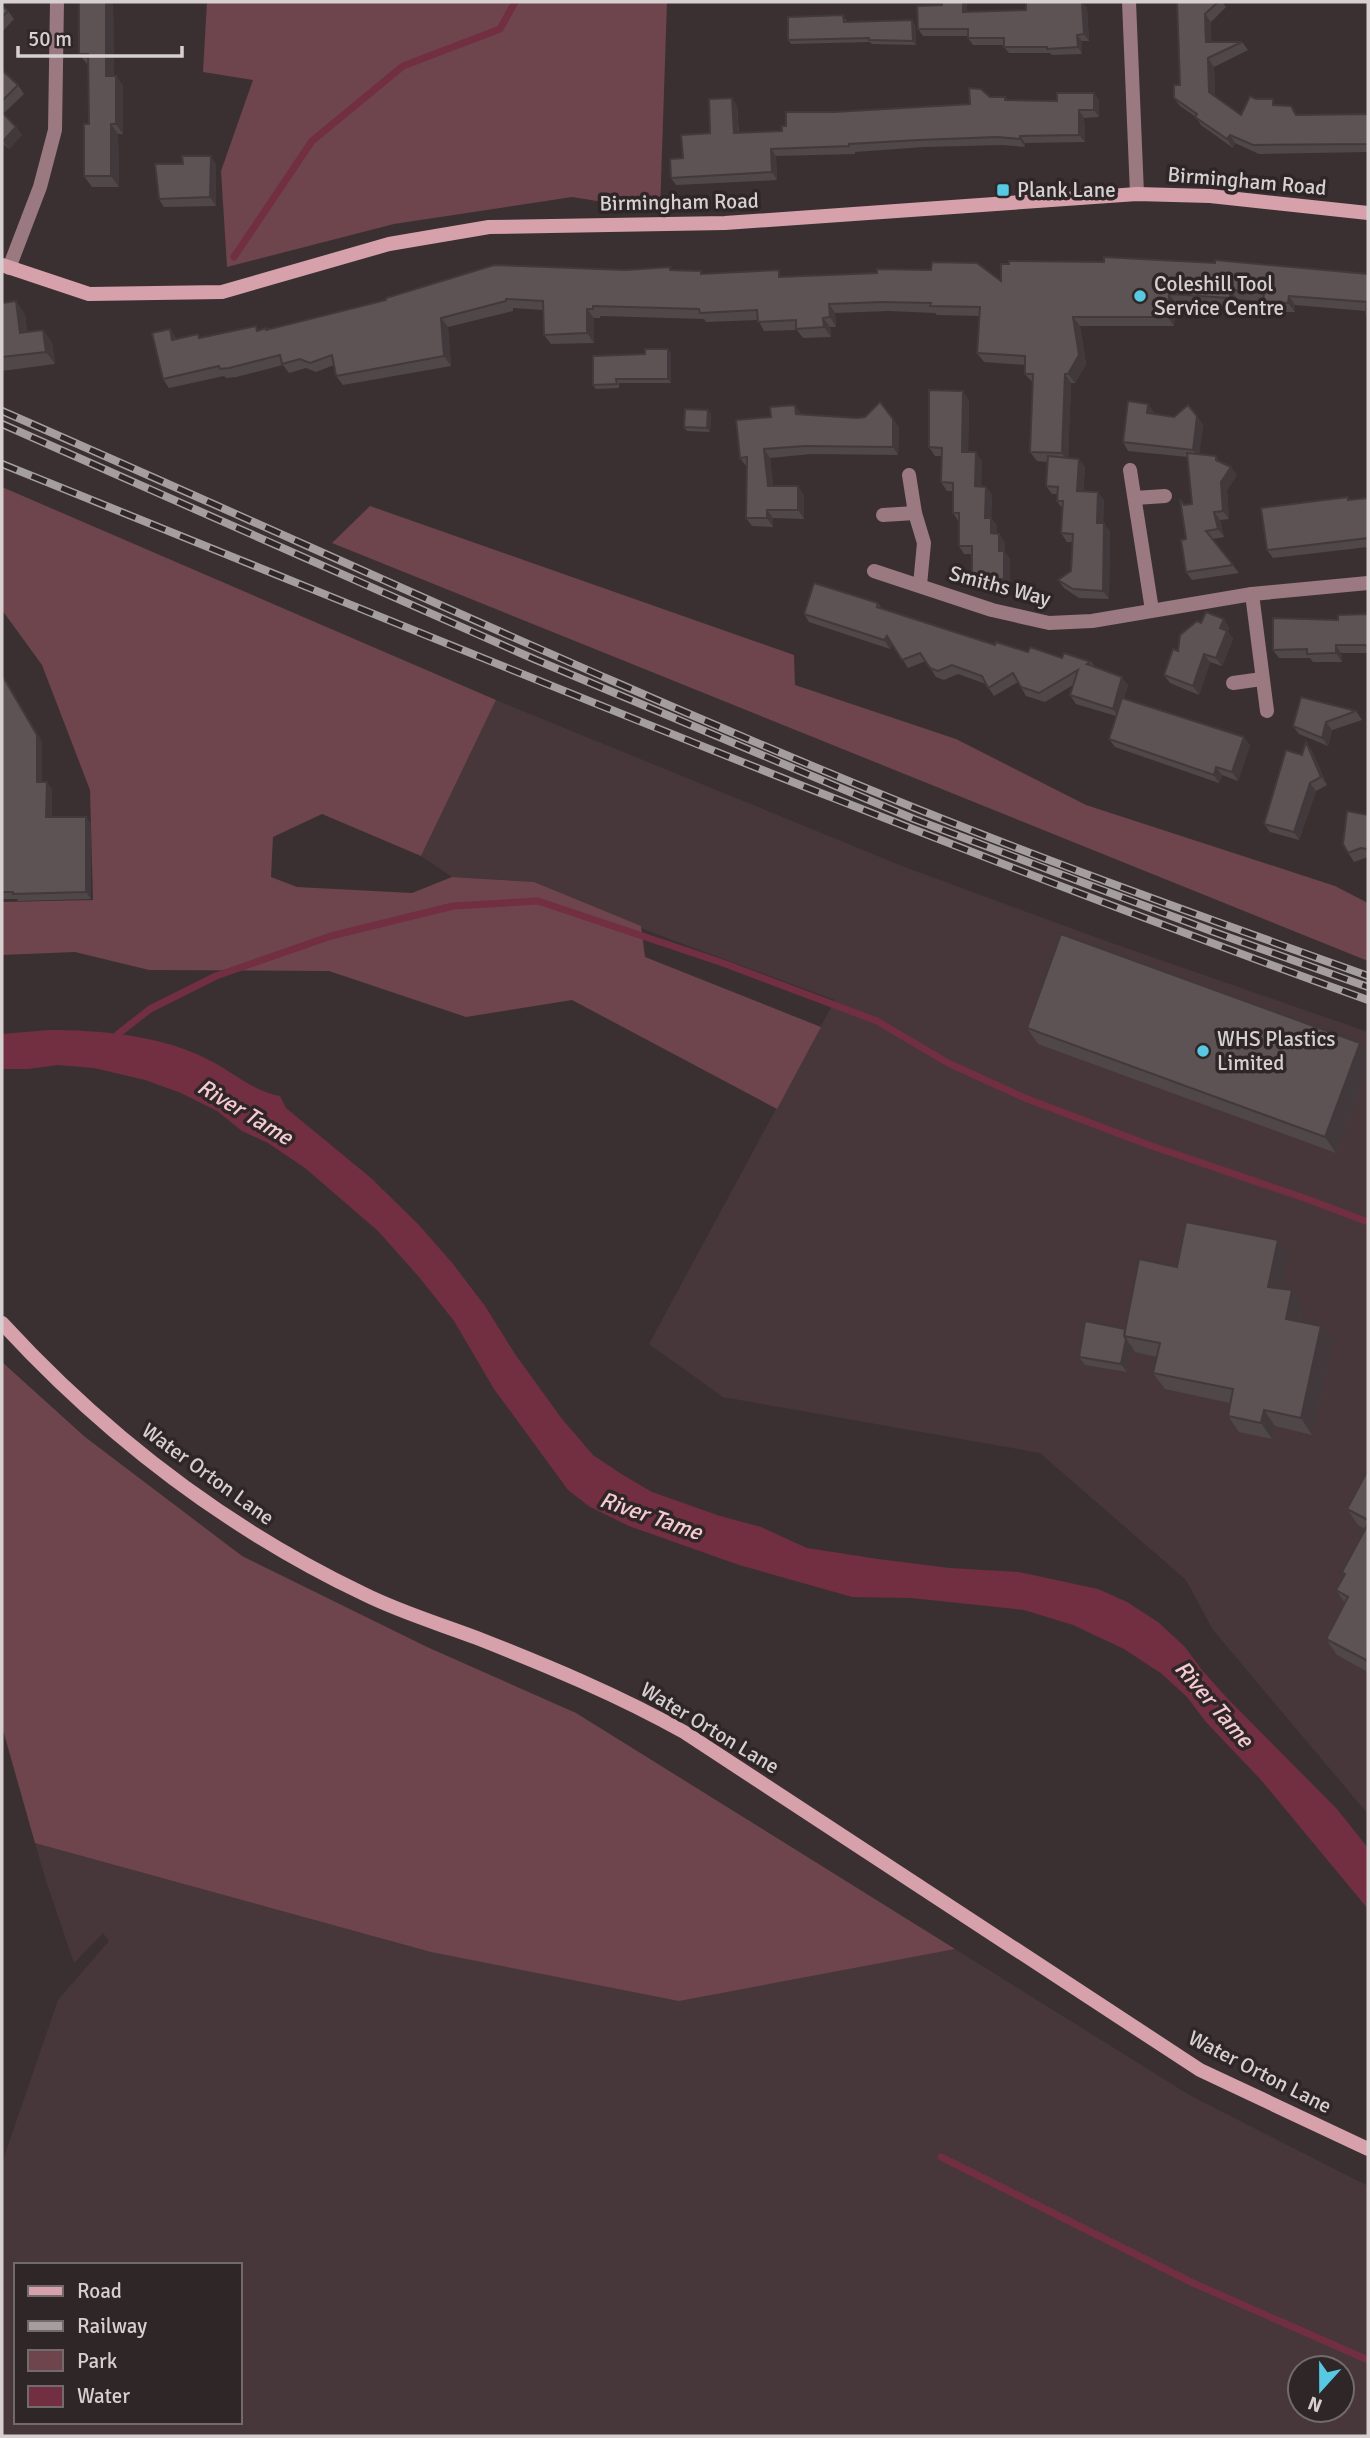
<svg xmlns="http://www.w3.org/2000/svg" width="1370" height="2438" viewBox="0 0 1370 2438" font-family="Signika,sans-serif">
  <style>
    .built { fill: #48373a; fill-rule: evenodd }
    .green { fill: #6e444d }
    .water { fill: #712f41 }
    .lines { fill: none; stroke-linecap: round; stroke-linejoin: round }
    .stream { stroke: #712f41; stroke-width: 7 }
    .street { stroke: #9b7980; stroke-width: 14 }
    .secondary { stroke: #d6a1ab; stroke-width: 14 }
    .rail-casing { stroke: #a59e9f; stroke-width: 8 }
    .rail { stroke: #2f2628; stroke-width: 5; stroke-dasharray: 16; stroke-linecap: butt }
    .wall { fill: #504748 }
    .shaded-wall { fill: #41393b }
    .building { fill: #5d5254; stroke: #41393b; stroke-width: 2 }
    .poi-dot { fill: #58c9e3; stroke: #2f2628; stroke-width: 2.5 }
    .labels { text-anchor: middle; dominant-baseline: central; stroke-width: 7; stroke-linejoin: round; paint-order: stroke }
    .street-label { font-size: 21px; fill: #d6d0d1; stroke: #2f2628 }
    .poi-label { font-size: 21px; fill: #d6d0d1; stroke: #2f2628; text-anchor: start }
    .water-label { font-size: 23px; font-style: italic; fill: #f5cad1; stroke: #2f2628 }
  </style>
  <rect width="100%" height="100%" fill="#3a3032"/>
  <g class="built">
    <path d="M496,700L907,868L1103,940L1368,1032V1814L1213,1630L1186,1580L1040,1453L723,1397L649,1344L835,1000L651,932L534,882L452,877L421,856Z"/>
    <path d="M2,1362L85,1437L242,1556L427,1647L576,1713L1191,2096L1368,2186V2436H2V2163L58,2000L109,1941L103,1933L74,1963L46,1881L2,1728ZM16,2265H240V2422H16ZM1300,2368H1342V2410H1300Z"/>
  </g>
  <g class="green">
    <path d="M207,2H667L660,211L572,197L394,224L227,267L221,171L253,80L203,72Z"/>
    <path d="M2,487L496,700L421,856L322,814L273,837L271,877L297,887L412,893L452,877L534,882L641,926L645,957L821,1027L777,1109L572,1000L466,1017L329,971L149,970L75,952L2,955V902L93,900L90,790L42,665L2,610Z"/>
    <path d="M370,506L794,655L795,685L956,739L1086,805L1335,886L1368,903V961L332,543Z"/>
    <path d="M2,1362L85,1437L242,1556L427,1647L576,1713L955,1949L679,2001L431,1952L35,1843L2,1726Z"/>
  </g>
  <path class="water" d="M49,1030C99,1030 157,1035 203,1057C230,1069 251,1091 280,1096L286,1108L371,1178L419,1225L453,1264L485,1306L515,1354L562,1419L593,1455L623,1475L652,1492L720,1516L761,1527L807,1548L878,1559L950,1568L1019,1572L1098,1589L1127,1602L1158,1622L1185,1647L1202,1670L1227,1698L1337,1809L1368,1848V1909L1261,1780L1206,1722L1187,1697L1162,1674L1124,1649L1073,1625L1024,1610L911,1598L852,1597L739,1565L629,1526L590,1507L568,1490L494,1389L454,1321L419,1277L378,1231L305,1168L268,1143L242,1131L217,1111L181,1093L145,1080L94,1068L58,1065L28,1069H2V1034Z"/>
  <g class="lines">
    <g class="stream">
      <path d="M234,257L312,141L403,66L500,29L515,2"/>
      <path d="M118,1034L150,1009L216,976L331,936L453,906L538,901L723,963L877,1021L948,1063L1025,1098L1146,1144L1307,1199L1368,1222"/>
      <path d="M941,2157L1193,2283L1368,2360"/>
    </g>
    <g class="street">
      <path d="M1129,2L1137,194"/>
      <path d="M9,268L40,187L55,130L57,2"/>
      <path d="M1130,470L1152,610"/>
      <path d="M909,475L915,513L924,543L920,585"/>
      <path d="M1135,498L1165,496"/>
      <path d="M883,515L915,513"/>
      <path d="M874,571L992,610L1049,623L1092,621L1252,594L1368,583"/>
      <path d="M1252,594L1267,711"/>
      <path d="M1233,683L1262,679"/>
    </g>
    <g class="secondary">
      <path d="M2,265L89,294L222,292L389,244L489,227L725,223L1137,194L1210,196L1368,213"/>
      <path d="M2,1323C105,1435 226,1528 364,1594C400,1612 440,1624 477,1638C548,1666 618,1695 684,1732L1200,2070L1368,2149"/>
    </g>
    <g class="rail-casing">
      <g id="rail">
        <path d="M2,411C306,543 607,684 915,808C1065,868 1217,922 1368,976"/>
        <path d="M2,424L534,659L914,819L1214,932L1368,987"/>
        <path d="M2,464C456,646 908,835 1368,1000"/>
      </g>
    </g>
    <use href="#rail" class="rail"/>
  </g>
  <g class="wall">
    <path d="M79,2H113L114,76H116L123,86V134H118L119,187H92L84,176L89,124L88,64H87L79,54Z"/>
    <path d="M942,2H967V12L1026,10L1082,2L1087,8L1089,41H1082V54L1052,55L1050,53H1009L1004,47V45H973L968,38V36H923L918,29L942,5Z"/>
    <path d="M1177,2H1222L1226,7L1211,22V42H1242L1248,50L1214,67L1215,96L1241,115L1256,99L1277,105L1297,115L1368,114V152L1259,154L1235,143L1233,148L1201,125L1196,117L1180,106L1174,98L1180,85Z"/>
    <path d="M2,5L8,11L14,19L2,32Z"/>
    <path d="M846,19V22L915,24L916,45L872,44L870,42L791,44L788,40Z"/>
    <path d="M2,70L18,85L24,94L3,114L16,127L22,135L9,149L2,143Z"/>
    <path d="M990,97H1005L1008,100H1099V117L1084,118L1085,142L1025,143V147L1003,145L924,147L855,152V154L776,156L777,180L676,185L671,178L683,158L710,133L737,106L739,133L782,131L786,126L834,112L970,104Z"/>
    <path d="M216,164V206L164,207L159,199Z"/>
    <path d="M626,270H672L703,274L784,277L1001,281L1368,274V318L1366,314V311L1295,305V312H1269L1263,302L1237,299L1236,308L1176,303L1174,326H1080L1086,364L1075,383H1071L1068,458L1085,467L1083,491L1104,500L1103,523L1110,531L1109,599L1079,598L1064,588L1058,580L1071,571L1072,542H1067L1061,533L1062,508L1057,501V494H1052L1046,486L1047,462L1037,461L1030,452L1033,383L1025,374V365L984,362L977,353L979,316L937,315L935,313L889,311L835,313L836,327H830L831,337L803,338L797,330L764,331L758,320L706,322L704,319L600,316V318H594V343L551,344L544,335L543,310L513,308V311L448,327L451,366L343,385L336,376L334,365L316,372L306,368L289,373L283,365L236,377L226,378L224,376L169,388L163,379L176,339L201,337L267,330Z"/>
    <path d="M2,303L25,314L27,332L43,330L52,343L55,364L2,371Z"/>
    <path d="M671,353V383H619V388L596,389L593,385Z"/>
    <path d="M969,400L968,452L982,461L981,487H986L992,495L991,518L997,526V534L1005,542V552L1010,559V587H978L972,579V554H964L959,546V522L953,513V491H947L941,482L942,456H935L929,447Z"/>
    <path d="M795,405L801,415L857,418L893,419L899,427L898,455L811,454L770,458L773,486L804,495V519L773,518V527L752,526L746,518V466L740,458L771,417Z"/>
    <path d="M1154,412V414L1174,417L1197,416L1203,425L1199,454L1216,456L1219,461L1237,475L1227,490L1229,519L1220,520L1224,537L1212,539L1239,573L1192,580L1186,572L1184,505L1192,504L1188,457L1128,451L1123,442Z"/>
    <path d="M711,414L710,432L687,431L684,427Z"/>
    <path d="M1368,498V547L1273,558L1267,550L1350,500Z"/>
    <path d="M878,603L882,609L995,645L1062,658L1091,662L1095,667L1128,685L1124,698L1250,745L1238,781L1222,775L1219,783L1115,747L1109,739L1116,716L1076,704L1070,695L1073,685L1045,702L1026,696L1018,682L994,696L986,684L958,674L944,680L936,677L926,661L908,668L893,644L890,649L809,622L804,614Z"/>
    <path d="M1368,614V653H1341L1342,662H1313L1310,658H1279L1273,650L1338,620Z"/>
    <path d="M1201,623L1229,627L1228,632L1233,639L1222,666L1210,662L1199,695L1170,683L1164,675L1178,651Z"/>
    <path d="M2,674L42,742V782L52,789V817H86L91,824V899L18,901L17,899H2Z"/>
    <path d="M1356,711L1362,720L1332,730L1328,746L1299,734L1293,726Z"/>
    <path d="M1306,742L1312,751L1327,785L1316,791L1299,840L1270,832L1264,824L1302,755Z"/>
    <path d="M1368,815V857L1354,862L1343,844Z"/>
    <path d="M1027,1028L1360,1043L1368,1055V1067L1336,1153L1038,1044Z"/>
    <path d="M1289,1256L1282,1289L1292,1290L1303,1306L1300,1322L1333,1342L1312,1435L1275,1426L1272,1439L1239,1432L1228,1416L1230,1403L1165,1389L1153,1373L1157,1357L1135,1352L1132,1347L1127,1372L1085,1365L1079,1357L1125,1329L1177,1267Z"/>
    <path d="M1368,1470V1672L1337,1655L1326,1639L1345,1603L1336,1590L1344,1575L1342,1572L1365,1529L1358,1525L1347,1509Z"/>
  </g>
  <g class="shaded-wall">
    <path d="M106,2H113L114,86L106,76Z"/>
    <path d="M963,2H967V18L963,12Z"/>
    <path d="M1082,2L1087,8L1089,41L1084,34Z"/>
    <path d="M1205,14L1211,22L1212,50L1206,42Z"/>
    <path d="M912,20L915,24L916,45L913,41Z"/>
    <path d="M1077,35L1082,41V54L1078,47Z"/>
    <path d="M1208,58L1214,67L1215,100L1209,92Z"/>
    <path d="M116,76L123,86V134L116,124Z"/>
    <path d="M1094,93L1099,100V117L1094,110Z"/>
    <path d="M732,98L737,106L739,141L734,133Z"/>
    <path d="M1079,110L1084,118L1085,142L1079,135Z"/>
    <path d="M111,124L118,134L119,187L111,176Z"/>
    <path d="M16,127L22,135L9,149L3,141Z"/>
    <path d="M1230,135L1235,143L1233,148L1227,139Z"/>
    <path d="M1020,136L1025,143V147L1020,139Z"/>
    <path d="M771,149L776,156L777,180L772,172Z"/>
    <path d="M211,156L216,164V206L210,197Z"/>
    <path d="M1230,290L1237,299L1236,308L1230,298Z"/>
    <path d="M1169,294L1176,303L1174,326L1168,317Z"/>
    <path d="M1289,296L1295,305V312L1288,303Z"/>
    <path d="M16,301L25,314L29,346L20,333Z"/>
    <path d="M829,304L835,313L836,327L830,317Z"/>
    <path d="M587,309L594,318V343L587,333Z"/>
    <path d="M1073,317L1080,326L1086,364L1075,383L1068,374Z"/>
    <path d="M441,318L448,327L451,366L444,356Z"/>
    <path d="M823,318L830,327L831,337L824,327Z"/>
    <path d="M170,329L176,338L178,349L172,340Z"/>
    <path d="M43,330L52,343L55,364L46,352Z"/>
    <path d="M668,349L671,353V383L668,379Z"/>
    <path d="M1065,374L1071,383L1068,462L1062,453Z"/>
    <path d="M963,391L969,400L968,460L962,452Z"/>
    <path d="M1148,404L1154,412L1153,422L1147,413Z"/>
    <path d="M795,405L801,413L802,423L796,414Z"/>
    <path d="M708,410L711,414L710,432L707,428Z"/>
    <path d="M1197,416L1203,425L1199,458L1193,450Z"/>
    <path d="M893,419L899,427L898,455L893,447Z"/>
    <path d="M764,449L770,458L774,494L768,486Z"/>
    <path d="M976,452L982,461L981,495L975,486Z"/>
    <path d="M1079,459L1085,467L1083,499L1077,491Z"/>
    <path d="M1231,467L1237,475L1227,490L1229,519L1223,511L1221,482Z"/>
    <path d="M798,486L804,495V519L798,510Z"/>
    <path d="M986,487L992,495L991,526L985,518Z"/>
    <path d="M1098,492L1104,500L1103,531L1097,523Z"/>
    <path d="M767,510L773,518V527L767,518Z"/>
    <path d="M1214,512L1220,520L1224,537L1218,529Z"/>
    <path d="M991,518L997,526V542L991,533Z"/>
    <path d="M1104,523L1110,531L1109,599L1103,591Z"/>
    <path d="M999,534L1005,542V552L1010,559V587L1004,579L999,551Z"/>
    <path d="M1224,619L1229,627L1228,632L1233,639L1222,666L1216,658L1220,628Z"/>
    <path d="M887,636L893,644L890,649L884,640Z"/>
    <path d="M1336,645L1341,653L1342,662L1336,653Z"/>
    <path d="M1204,654L1210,662L1199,695L1193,686Z"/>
    <path d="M2,674L42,742V789L37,782Z"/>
    <path d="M1122,677L1128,685L1119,717L1113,709Z"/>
    <path d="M1326,722L1332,730L1328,746L1322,738Z"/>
    <path d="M1244,737L1250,745L1238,781L1232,772Z"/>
    <path d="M1306,742L1312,751L1327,785L1321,777Z"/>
    <path d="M1216,767L1222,775L1219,783L1214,775Z"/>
    <path d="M47,782L52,789V824L46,817Z"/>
    <path d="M1310,783L1316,791L1299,840L1294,832Z"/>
    <path d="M86,817L91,824V899L86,892Z"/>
    <path d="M1360,1043L1368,1055V1067L1336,1153L1325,1137Z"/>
    <path d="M1278,1240L1289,1256L1279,1303L1268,1287Z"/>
    <path d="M1292,1290L1303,1306L1297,1335L1286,1319Z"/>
    <path d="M1321,1326L1333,1342L1312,1435L1301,1418Z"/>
    <path d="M1126,1339L1132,1347L1127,1372L1121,1364Z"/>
    <path d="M1264,1410L1275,1426L1272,1439L1261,1423Z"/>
  </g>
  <g class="building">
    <path d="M79,2H106V76H116V124H111V176H84V124H89L88,54H79Z"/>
    <path d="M942,2H963V12L1026,10V2H1082L1084,34L1077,35L1078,47L1047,49V47H1004V38H968V29H918L917,6L942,5Z"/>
    <path d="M1177,2H1218L1205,14L1206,42H1242L1208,58L1209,92L1241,115L1250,96L1256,99H1273V105L1291,106L1296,115L1368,114V144L1253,145L1230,135L1227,139L1195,117L1197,114L1174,98V85H1180Z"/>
    <path d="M2,5L8,11L2,17Z"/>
    <path d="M843,15L844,22L912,20L913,41L869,40V38L788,40V17Z"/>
    <path d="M2,70L18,85L2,101Z"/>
    <path d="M969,88L981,89L990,97H1005V100L1057,101V93H1094V110H1079V135L1020,136V139L997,137L919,140L849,144V146L771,149L772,172L671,178L670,159L683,158L681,135L710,133L709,99L732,98L734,133L782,131V126H786V112H834L970,104Z"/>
    <path d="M2,112L16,127L3,141L2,140Z"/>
    <path d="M182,156H211L210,197L159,199L155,164H183Z"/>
    <path d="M1104,257L1215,263V260L1368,274V314H1366L1367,302L1289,296L1288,303L1263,302L1264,293L1230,290V298L1169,294L1168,317H1073L1079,355L1068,374H1065L1062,453L1030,452L1033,374H1025V356L977,353L980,307L930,306L931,303L882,302L829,304L830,317L823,318L824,327L796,329V320L758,322L757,310L700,313L699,309L593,306V309H587V333L544,335L543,301L506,299V301L441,318L444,356L336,376L332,355L310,363L300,359L282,364L280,355L229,368L220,369L219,366L163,379L152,333L170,329L172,340L198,334L199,338L256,326L257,331L266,328V330L386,300V298L494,265L626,270L670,267V270L701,271V274L779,270V277L877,273V269L931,270L932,262L977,263L1001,281V264H1009V261L1104,262Z"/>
    <path d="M16,301L20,333L43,330L46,352L2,357V303Z"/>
    <path d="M645,349H668V379H616L617,384L593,385V356L645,354Z"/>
    <path d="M929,390L963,391L962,452H976L975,486L986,487L985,518H991V533L999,534V551H1004V579H972V546H959V513H953V483L941,482L942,448L929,447Z"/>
    <path d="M1128,401L1148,404L1147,413L1174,417L1188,405L1197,416L1193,450L1123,442Z"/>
    <path d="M880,402L893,419V447L805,446L764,449L768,486H798V510H767V518H746L747,457L740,458L736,420L771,417L770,407L795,405L796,414L857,418L865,417Z"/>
    <path d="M685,409L708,410L707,428L684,427Z"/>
    <path d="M1187,453L1216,456V460L1231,467L1221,482L1223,511L1214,512L1218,529L1206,531L1233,565L1186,572L1181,540L1186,539L1180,499L1184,505L1192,504Z"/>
    <path d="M1048,456L1079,459L1077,491L1098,492L1097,523H1104L1103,591L1073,589L1058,580L1071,571L1073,534L1061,533L1063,501H1057L1058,487L1046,486Z"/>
    <path d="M1348,497V500L1368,498V538L1267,550L1261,508Z"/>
    <path d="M814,583L878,603L877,607L995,645L996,642L1028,652L1030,647L1062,658L1064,653L1091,662L1087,664L1122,677L1113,709L1070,695L1078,670L1039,693L1021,687L1013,673L988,688L982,676L952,665L938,671L930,668L920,653L902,660L887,636L884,640L804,614Z"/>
    <path d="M1206,612L1224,619L1220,628L1227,631L1216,658L1204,654L1193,686L1164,675L1173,649L1178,651L1180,635L1197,621L1201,623Z"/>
    <path d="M1368,614V647L1365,645H1336V653L1307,654V649L1273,650V618L1338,620V615Z"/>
    <path d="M2,675L37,735V782H47L46,817H86V892L13,894V892H2Z"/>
    <path d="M1301,697L1356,711L1326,722L1322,738L1293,726Z"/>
    <path d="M1122,698L1244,737L1232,772L1216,767L1214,775L1109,739Z"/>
    <path d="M1306,742L1321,777L1310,783L1294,832L1264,824L1286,750L1302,755Z"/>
    <path d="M1347,811L1368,815V849L1361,848L1348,853L1343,844Z"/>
    <path d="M1061,934L1360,1043L1325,1137L1027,1028Z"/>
    <path d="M1186,1222L1278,1240L1268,1287L1292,1290L1286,1319L1321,1326L1301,1418L1264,1410L1261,1423L1228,1416L1233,1389L1153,1373L1160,1343L1124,1336L1139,1259L1177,1267Z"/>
    <path d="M1085,1321L1125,1329L1124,1336L1126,1339L1121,1364L1079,1357Z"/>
    <path d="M1368,1470V1520L1347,1509Z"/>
    <path d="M1368,1524V1661L1326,1639L1348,1597L1336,1590L1345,1574L1342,1572Z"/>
  </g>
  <g class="poi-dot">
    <rect x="996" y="183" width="14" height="14" rx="3.5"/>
    <circle cx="1140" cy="296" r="7"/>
    <circle cx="1203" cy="1051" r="7"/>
  </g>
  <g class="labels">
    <g class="street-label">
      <text transform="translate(1247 181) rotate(5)">Birmingham Road</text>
      <text transform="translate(679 202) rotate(-1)">Birmingham Road</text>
      <text transform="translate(1000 586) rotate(15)">Smiths Way</text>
      <text transform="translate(208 1474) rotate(36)">Water Orton Lane</text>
      <text transform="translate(710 1728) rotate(31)">Water Orton Lane</text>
      <text transform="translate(1260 2072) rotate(27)">Water Orton Lane</text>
    </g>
    <g class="poi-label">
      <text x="1017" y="190">Plank Lane</text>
      <text x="1154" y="284">Coleshill Tool<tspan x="1154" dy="24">Service Centre</tspan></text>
      <text x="1217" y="1039">WHS Plastics<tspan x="1217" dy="24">Limited</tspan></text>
    </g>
    <g class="water-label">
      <text transform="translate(245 1112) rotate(31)">River Tame</text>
      <text transform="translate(651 1516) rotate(19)">River Tame</text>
      <text transform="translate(1214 1704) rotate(49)">River Tame</text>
    </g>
  </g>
  <rect width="1370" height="2438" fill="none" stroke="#d6d0d1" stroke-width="7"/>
  <rect x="14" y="2263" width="228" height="161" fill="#2f2628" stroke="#726a6c" stroke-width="2"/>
  <rect x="28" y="2286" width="35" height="10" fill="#d6a1ab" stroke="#726a6c" stroke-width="2"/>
  <text x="77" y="2298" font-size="21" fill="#d6d0d1">Road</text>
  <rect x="28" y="2321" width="35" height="10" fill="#a59e9f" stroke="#726a6c" stroke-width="2"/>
  <text x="77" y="2333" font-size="21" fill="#d6d0d1">Railway</text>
  <rect x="28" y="2350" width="35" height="21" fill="#6e444d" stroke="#726a6c" stroke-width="2"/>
  <text x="77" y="2368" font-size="21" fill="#d6d0d1">Park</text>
  <rect x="28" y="2386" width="35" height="21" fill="#712f41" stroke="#726a6c" stroke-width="2"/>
  <text x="77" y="2403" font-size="21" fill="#d6d0d1">Water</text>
  <g transform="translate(1321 2389) rotate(201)"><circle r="33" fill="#2f2628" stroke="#726a6c" stroke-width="2"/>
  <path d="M0-5L12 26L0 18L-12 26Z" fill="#58c9e3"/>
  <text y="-10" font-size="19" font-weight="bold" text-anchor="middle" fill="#d6d0d1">N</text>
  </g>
  <path d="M18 46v10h164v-10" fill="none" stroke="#d6d0d1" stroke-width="3.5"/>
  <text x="28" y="46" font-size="21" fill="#d6d0d1" stroke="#2f2628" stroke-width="5" paint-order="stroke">50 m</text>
</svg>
